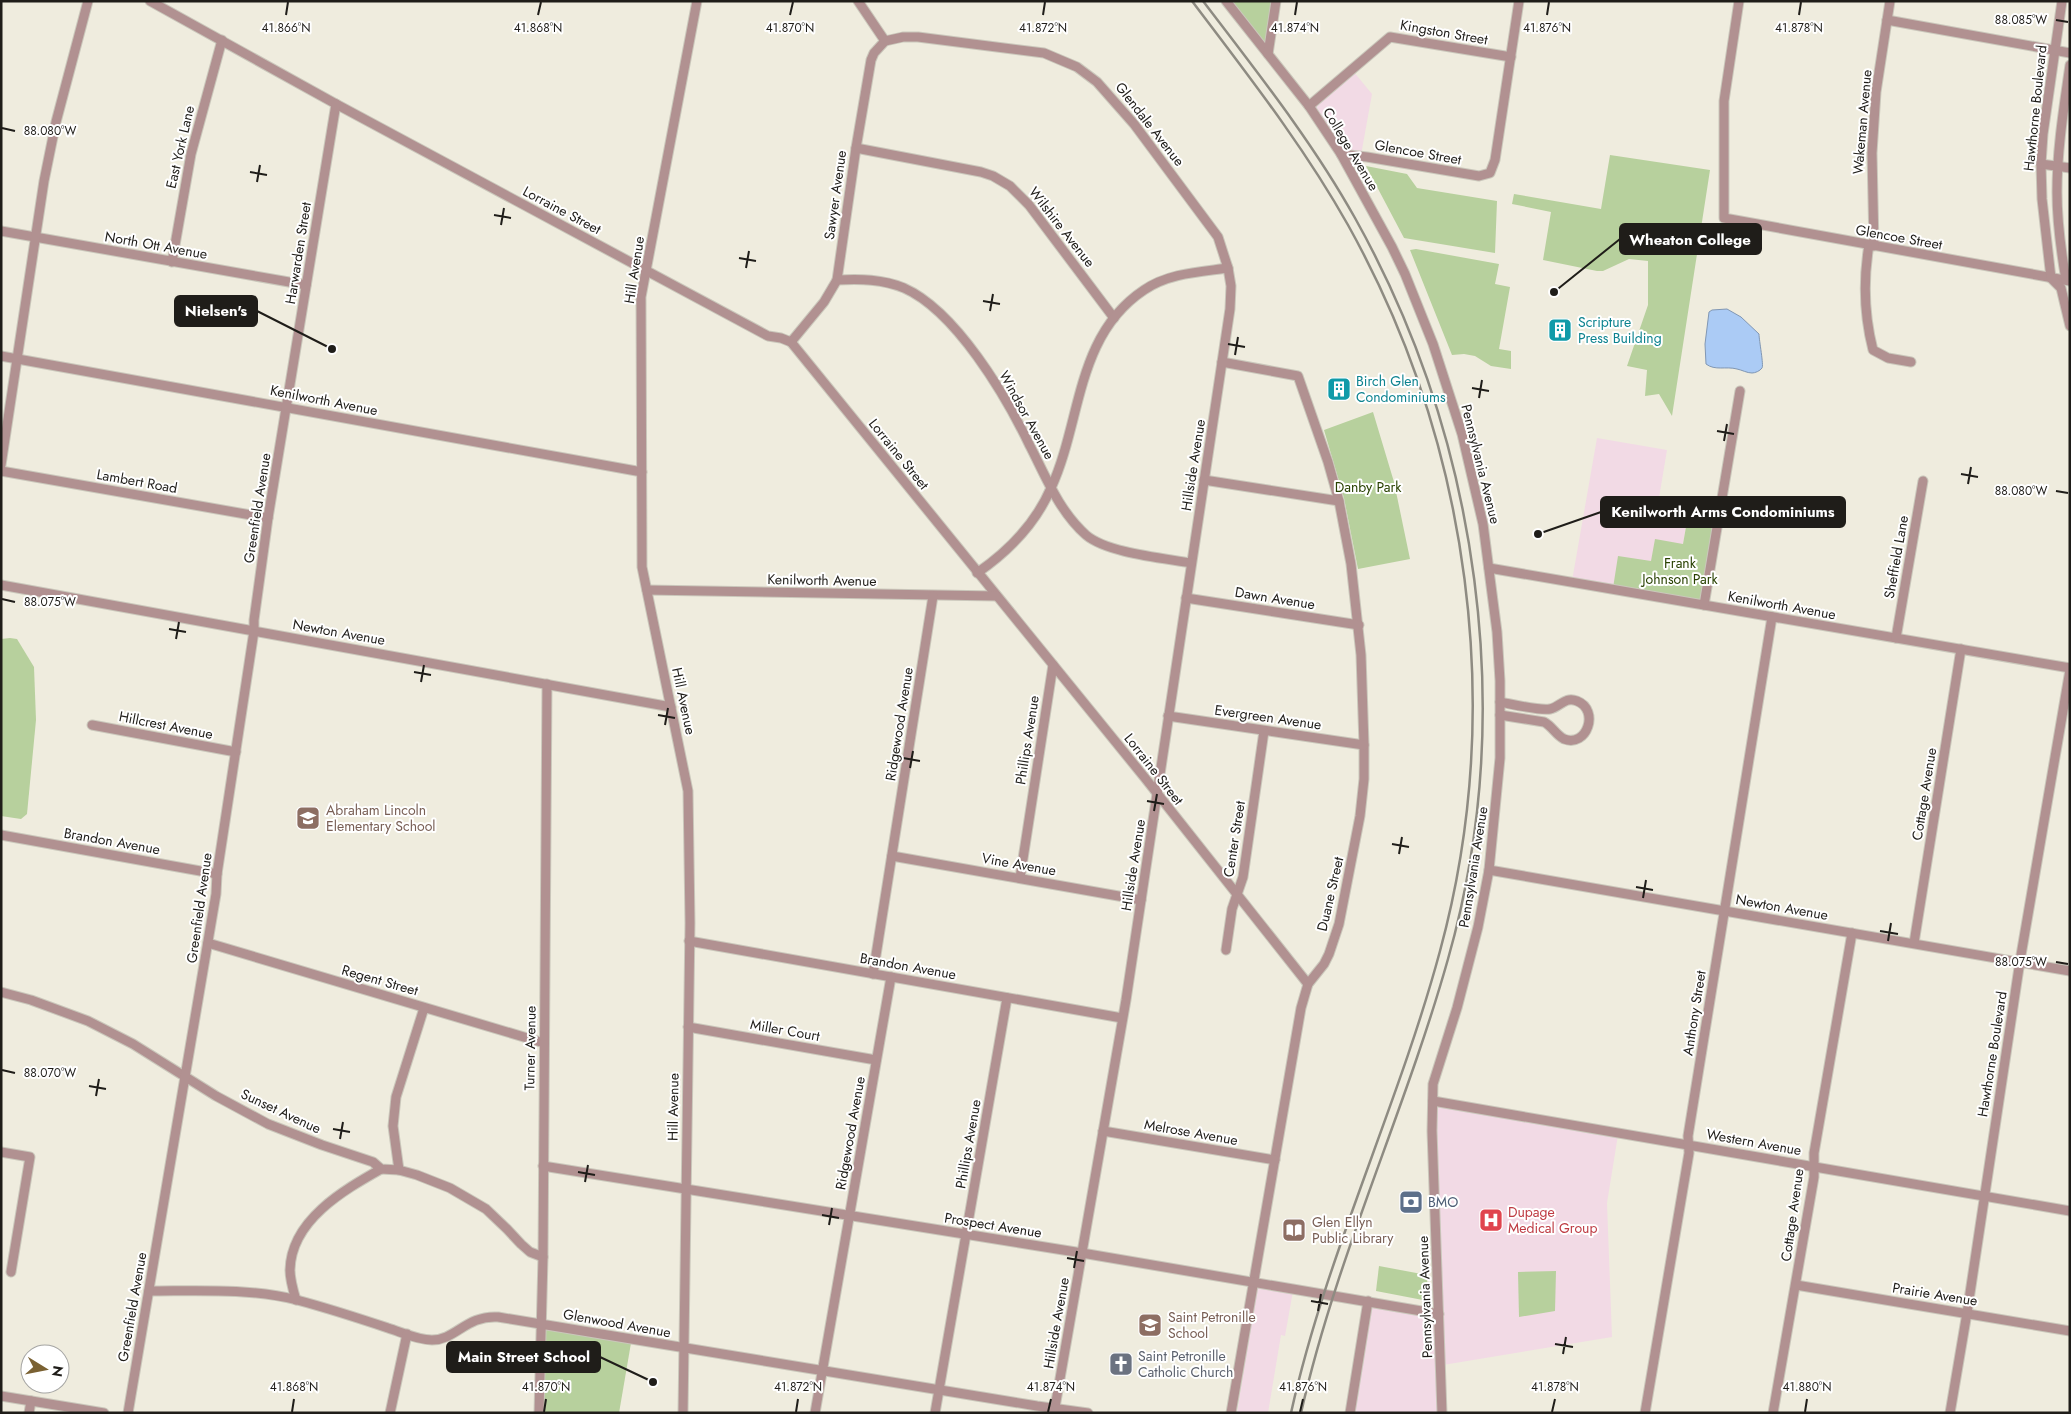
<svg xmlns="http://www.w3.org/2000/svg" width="2071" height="1414" viewBox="0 0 2071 1414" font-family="Jost,sans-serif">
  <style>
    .commercial { fill: #f2dae5 }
    .green { fill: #b7d09d }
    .water { fill: #abcbf5; stroke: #8197b3 }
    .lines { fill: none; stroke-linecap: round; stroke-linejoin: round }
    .minor-casing { stroke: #cac7bb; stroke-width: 11 }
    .minor { stroke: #b19191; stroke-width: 9 }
    .rail { stroke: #8e8b82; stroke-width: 2.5 }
    .ticks { fill: none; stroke: #1f1d19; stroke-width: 2 }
    .labels { text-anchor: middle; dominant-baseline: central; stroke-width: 4; stroke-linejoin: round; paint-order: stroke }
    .street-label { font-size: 14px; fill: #1f1d19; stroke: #fff }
    .culture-label { font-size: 14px; fill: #0d838f; stroke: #fff; text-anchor: start }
    .park-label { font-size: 14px; fill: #284100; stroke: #fff }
    .education-label { font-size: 14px; fill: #785e54; stroke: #fff; text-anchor: start }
    .service-label { font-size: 14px; fill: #4e5e75; stroke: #fff; text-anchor: start }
    .health-label { font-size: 14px; fill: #be3a42; stroke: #fff; text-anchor: start }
    .worship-label { font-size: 14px; fill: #5b616d; stroke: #fff; text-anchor: start }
    .ticks-label { font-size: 12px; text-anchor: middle; fill: #1f1d19; stroke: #fff; stroke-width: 4; stroke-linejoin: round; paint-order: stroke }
    .leader { fill: none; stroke: #1f1d19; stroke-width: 2 }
    .callout-dot { fill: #1f1d19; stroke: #fff; stroke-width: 2 }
    .callout { fill: #1f1d19; stroke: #1f1d19; stroke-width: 2 }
    .callout-label { font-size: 15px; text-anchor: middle; font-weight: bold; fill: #fff }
  </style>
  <rect width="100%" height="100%" fill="#efecde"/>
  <g class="commercial">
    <path d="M1353,71L1372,94L1361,155L1342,152L1311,107Z"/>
    <path d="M1597,438L1667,450L1658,504L1689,510L1683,544L1651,562L1613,588L1572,581Z"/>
    <path d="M1435,1104L1618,1135L1607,1203L1612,1337L1443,1365Z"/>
    <path d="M1257,1285L1293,1291L1285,1336L1281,1335L1268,1413H1237Z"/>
    <path d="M1370,1305L1437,1317L1441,1413H1352Z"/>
  </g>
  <g class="green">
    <path d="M1230,1H1273L1266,49Z"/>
    <path d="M1610,155L1710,170L1672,416L1659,394L1645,396L1647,370L1627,366L1648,305V261L1629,259L1603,271H1597L1543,260L1551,212L1512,204L1514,194L1601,209Z"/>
    <path d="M1366,166L1407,174L1417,188L1497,201L1495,253L1404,238Z"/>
    <path d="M1416,249L1499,264L1495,284L1510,287L1499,349L1511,351V369L1491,366L1475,356L1464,354L1452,355L1410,250Z"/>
    <path d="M1373,412L1394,482L1410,559L1358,569L1344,498L1324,430Z"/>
    <path d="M1689,510L1717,514L1702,603L1613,588L1618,556L1651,561L1655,539L1683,544Z"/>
    <path d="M10,638L17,639L34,667L36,720L27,814L21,819L1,816V639Z"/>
    <path d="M1379,1266L1427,1275L1428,1301L1376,1291Z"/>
    <path d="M1556,1271L1555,1311L1519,1317L1518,1272Z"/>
    <path d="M544,1328L631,1343L619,1413H542Z"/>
  </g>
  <path class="water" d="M1727,309L1741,317L1759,334C1759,340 1764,366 1762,368C1760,371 1755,373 1752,373C1747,373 1742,370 1737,369C1726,366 1715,371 1706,364L1705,344L1709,312L1712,310Z"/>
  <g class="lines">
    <g class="minor-casing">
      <g id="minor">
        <path d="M150,1L336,104L768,336L781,338L791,342L1145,778L1308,984"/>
        <path d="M858,1L885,41L903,37H918L1044,53L1077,67L1097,82L1134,124L1218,237L1228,268L1231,286L1230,309L1126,1000L1054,1413"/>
        <path d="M1226,1L1309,106L1341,154L1392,247L1405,274L1433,344L1462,434L1483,524L1497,632L1500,681V758L1489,870L1478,927L1457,1008L1433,1084L1432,1131L1442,1413"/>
        <path d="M1739,1L1724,101V218L2070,281"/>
        <path d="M1890,1L1876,92L1872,153L1874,246L1869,245C1863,281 1864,315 1873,350L1888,358L1911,362"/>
        <path d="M2062,1L2043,134L2041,164L2042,199L2051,278L2061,288L2070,326"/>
        <path d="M1887,20L2070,53"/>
        <path d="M1268,54L1276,1"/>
        <path d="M1309,106L1390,37L1511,57"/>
        <path d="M856,148L981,172L993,176L1010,186L1029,205L1114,318"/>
        <path d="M1341,154L1367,157L1479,176L1490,173L1495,160L1519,1"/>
        <path d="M2041,164L2070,168"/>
        <path d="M1,231L306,285"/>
        <path d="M172,262L191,154L222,40"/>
        <path d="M837,280C861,279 882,279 904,288C956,311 1006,396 1030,446C1046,477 1059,511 1086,535C1107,553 1163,558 1191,563"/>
        <path d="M2066,280C2061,251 2057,221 2057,192C2057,149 2064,107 2070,65"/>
        <path d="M791,342L824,302L837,280L856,148L871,60L874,53L885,41"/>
        <path d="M1,356L642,472"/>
        <path d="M1222,362L1298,376L1328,462L1339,501L1351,564L1361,655L1364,745V779L1360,816L1339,924L1329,954L1324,964L1308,984L1301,1008L1231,1413"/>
        <path d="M1,465L44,181L56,122L88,1"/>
        <path d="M1,471L268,518"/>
        <path d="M1204,480L1339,501"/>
        <path d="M1489,568L2070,668"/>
        <path d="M977,573C1009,551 1035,525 1051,488C1082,421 1075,336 1144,290C1169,273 1200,272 1228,268"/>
        <path d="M1,585L671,707"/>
        <path d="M647,590L996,596"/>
        <path d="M1186,598L1359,625"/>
        <path d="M1704,605L1740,391"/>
        <path d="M1896,638L1923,481"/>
        <path d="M1500,702C1511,704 1540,711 1550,709C1560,707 1565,696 1577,701C1600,710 1587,748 1564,739C1556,735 1552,726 1544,722L1500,715"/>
        <path d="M1168,716L1364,745"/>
        <path d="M92,725L236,752"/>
        <path d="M1,835L217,874"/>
        <path d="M892,856L1141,900"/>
        <path d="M1489,870L2070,971"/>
        <path d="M1020,878L1053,665"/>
        <path d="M689,941L1122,1018"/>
        <path d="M208,943L544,1043"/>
        <path d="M1914,943L1961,649"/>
        <path d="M1226,950L1232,909L1243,877L1264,731"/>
        <path d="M873,974L933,596"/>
        <path d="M1,992L31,1000L88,1021L133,1044L216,1096L268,1124L322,1145L373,1162L381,1169L399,1170L417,1175L450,1188L486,1209L507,1229L521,1244L530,1252L543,1257"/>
        <path d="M688,1027L876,1060"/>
        <path d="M1433,1101L2070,1211"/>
        <path d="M1103,1131L1275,1160"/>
        <path d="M1,1152L30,1157L11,1272"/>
        <path d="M543,1166L1082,1253L1439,1314"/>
        <path d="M399,1170L393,1126L396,1097L424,1008"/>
        <path d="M1796,1285L2070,1331"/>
        <path d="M149,1291C198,1291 250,1288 297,1300C327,1308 358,1318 388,1328C401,1332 417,1340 432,1340C456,1340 466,1315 498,1317L1037,1406L1088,1413"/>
        <path d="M296,1300C293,1290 290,1280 290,1270C291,1220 344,1190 381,1169"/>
        <path d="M1,1396L104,1413"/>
        <path d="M29,1413L31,1401"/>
        <path d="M128,1413L216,894L217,874L254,631V620L268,518L336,104"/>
        <path d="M390,1413L407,1334"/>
        <path d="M539,1413L543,1257L547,684"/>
        <path d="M683,1413L690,923L688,791L642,567L641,297L697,1"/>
        <path d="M815,1413L891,977"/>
        <path d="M935,1413L1007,998"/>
        <path d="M1350,1413L1368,1301"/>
        <path d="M1645,1413L1689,1153L1688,1136L1772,617"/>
        <path d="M1773,1413L1814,1177V1153L1852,933"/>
        <path d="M1950,1413L1967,1313L2020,961L2070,670"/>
      </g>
    </g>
    <use href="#minor" class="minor"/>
    <g class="rail">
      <path d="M1192,1C1247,74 1303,145 1348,225C1470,444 1506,708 1440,951C1398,1107 1326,1255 1291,1413"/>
      <path d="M1203,1C1257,72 1312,141 1355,218C1479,440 1518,713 1448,959C1405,1112 1336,1257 1301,1413"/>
    </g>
  </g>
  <path class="ticks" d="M286,15L288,2M538,15L541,2M790,15L793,2M1043,15L1045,2M1295,15L1297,2M1547,15L1549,2M1799,15L1801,2M2056,20L2068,22M2,128L15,131M250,172L267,175M257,182L260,165M494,215L511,218M501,225L504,208M739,258L756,261M746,268L749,251M983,301L1000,304M990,311L993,294M1228,344L1245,347M1235,355L1238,337M1472,388L1489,391M1479,398L1482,380M1717,431L1734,434M1724,441L1727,424M1961,474L1978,477M1968,484L1971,467M2056,491L2068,493M2,599L15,602M169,629L186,632M176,639L179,622M414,672L431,675M421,682L424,665M658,715L675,718M665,725L668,708M903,758L920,761M910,768L913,751M1147,801L1164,804M1154,811L1157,794M1392,844L1409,847M1399,854L1402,837M1636,887L1653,890M1643,898L1646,880M1880,931L1898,934M1888,941L1891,923M2056,962L2068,964M2,1070L15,1073M89,1086L106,1089M96,1096L99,1079M333,1129L350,1132M340,1139L343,1122M578,1172L595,1175M585,1182L588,1165M822,1215L839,1218M829,1225L832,1208M1067,1258L1084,1261M1074,1268L1077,1251M1311,1301L1328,1304M1318,1311L1321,1294M1555,1344L1573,1347M1563,1354L1566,1337M292,1412L294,1399M544,1412L546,1399M796,1412L798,1399M1048,1412L1051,1399M1300,1412L1303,1399M1552,1412L1555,1399M1805,1412L1807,1399"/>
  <defs>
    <g id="building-square" transform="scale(1.25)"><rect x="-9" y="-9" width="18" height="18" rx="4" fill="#0f9aa8" stroke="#fff"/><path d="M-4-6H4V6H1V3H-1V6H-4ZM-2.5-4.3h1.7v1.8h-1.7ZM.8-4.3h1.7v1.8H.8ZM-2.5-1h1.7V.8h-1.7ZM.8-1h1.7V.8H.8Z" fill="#fff"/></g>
    <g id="school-square" transform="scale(1.25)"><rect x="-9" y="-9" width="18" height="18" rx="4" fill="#8d6e63" stroke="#fff"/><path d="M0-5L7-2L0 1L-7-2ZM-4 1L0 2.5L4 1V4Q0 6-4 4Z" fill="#fff"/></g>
    <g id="bank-square" transform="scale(1.25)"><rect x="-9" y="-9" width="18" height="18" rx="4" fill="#5c6f8a" stroke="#fff"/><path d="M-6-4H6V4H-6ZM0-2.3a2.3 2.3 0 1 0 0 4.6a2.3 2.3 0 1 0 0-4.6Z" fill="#fff"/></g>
    <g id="hospital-square" transform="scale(1.25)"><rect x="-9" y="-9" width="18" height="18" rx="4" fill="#e0444e" stroke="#fff"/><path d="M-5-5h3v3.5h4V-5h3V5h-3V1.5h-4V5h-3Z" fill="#fff"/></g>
    <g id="library-square" transform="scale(1.25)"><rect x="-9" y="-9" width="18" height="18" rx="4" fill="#8d6e63" stroke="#fff"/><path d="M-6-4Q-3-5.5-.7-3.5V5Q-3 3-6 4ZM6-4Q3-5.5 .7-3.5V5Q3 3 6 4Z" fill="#fff"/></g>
    <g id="church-square" transform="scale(1.25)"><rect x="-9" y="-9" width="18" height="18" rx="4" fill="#6b7280" stroke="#fff"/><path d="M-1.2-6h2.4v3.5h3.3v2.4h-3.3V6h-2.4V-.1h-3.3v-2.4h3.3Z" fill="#fff"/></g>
  </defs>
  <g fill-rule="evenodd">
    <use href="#building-square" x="1560" y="330"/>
    <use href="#building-square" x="1339" y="389"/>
    <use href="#school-square" x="308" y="818"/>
    <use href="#bank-square" x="1411" y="1202"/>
    <use href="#hospital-square" x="1491" y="1220"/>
    <use href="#library-square" x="1294" y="1230"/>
    <use href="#school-square" x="1150" y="1325"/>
    <use href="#church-square" x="1121" y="1364"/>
  </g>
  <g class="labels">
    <g class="street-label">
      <text transform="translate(1444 32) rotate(10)">Kingston Street</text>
      <text transform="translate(2035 108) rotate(-84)">Hawthorne Boulevard</text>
      <text transform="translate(1862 122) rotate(-85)">Wakeman Avenue</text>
      <text transform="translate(1150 124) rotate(52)">Glendale Avenue</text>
      <text transform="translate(180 147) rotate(-77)">East York Lane</text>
      <text transform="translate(1351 149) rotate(59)">College Avenue</text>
      <text transform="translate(1418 152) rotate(10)">Glencoe Street</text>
      <text transform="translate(835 195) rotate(-82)">Sawyer Avenue</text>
      <text transform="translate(562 210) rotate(28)">Lorraine Street</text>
      <text transform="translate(1062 227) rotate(52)">Wilshire Avenue</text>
      <text transform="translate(1899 237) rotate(10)">Glencoe Street</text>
      <text transform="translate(156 245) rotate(10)">North Ott Avenue</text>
      <text transform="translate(298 253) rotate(-81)">Harwarden Street</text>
      <text transform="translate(634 270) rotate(-81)">Hill Avenue</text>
      <text transform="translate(324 400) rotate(11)">Kenilworth Avenue</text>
      <text transform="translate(1027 415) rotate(61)">Windsor Avenue</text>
      <text transform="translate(899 454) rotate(51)">Lorraine Street</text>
      <text transform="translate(1481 464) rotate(76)">Pennsylvania Avenue</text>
      <text transform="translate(1193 465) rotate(-81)">Hillside Avenue</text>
      <text transform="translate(137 481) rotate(10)">Lambert Road</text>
      <text transform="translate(257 508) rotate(-81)">Greenfield Avenue</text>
      <text transform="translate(1896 557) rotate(-80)">Sheffield Lane</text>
      <text transform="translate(822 580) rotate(1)">Kenilworth Avenue</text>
      <text transform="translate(1275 598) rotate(9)">Dawn Avenue</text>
      <text transform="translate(1782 605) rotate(10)">Kenilworth Avenue</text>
      <text transform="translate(339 632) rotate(10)">Newton Avenue</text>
      <text transform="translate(684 701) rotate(78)">Hill Avenue</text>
      <text transform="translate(1268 717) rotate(8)">Evergreen Avenue</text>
      <text transform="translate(899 724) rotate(-81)">Ridgewood Avenue</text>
      <text transform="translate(166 725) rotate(11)">Hillcrest Avenue</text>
      <text transform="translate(1027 740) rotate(-81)">Phillips Avenue</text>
      <text transform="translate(1154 769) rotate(52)">Lorraine Street</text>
      <text transform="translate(1924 794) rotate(-81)">Cottage Avenue</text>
      <text transform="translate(1234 839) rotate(-81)">Center Street</text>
      <text transform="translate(112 841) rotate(10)">Brandon Avenue</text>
      <text transform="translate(1019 864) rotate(10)">Vine Avenue</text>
      <text transform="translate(1133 865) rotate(-81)">Hillside Avenue</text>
      <text transform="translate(1473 867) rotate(-81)">Pennsylvania Avenue</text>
      <text transform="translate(1330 894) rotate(-77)">Duane Street</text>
      <text transform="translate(1782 907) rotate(10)">Newton Avenue</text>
      <text transform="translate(199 908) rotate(-82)">Greenfield Avenue</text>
      <text transform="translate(908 966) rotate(10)">Brandon Avenue</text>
      <text transform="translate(380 980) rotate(16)">Regent Street</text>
      <text transform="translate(1694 1013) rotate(-81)">Anthony Street</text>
      <text transform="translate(785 1030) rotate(10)">Miller Court</text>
      <text transform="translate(530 1048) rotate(-89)">Turner Avenue</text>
      <text transform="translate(1992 1054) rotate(-81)">Hawthorne Boulevard</text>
      <text transform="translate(673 1107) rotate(-89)">Hill Avenue</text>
      <text transform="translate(281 1111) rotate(25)">Sunset Avenue</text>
      <text transform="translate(1191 1132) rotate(10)">Melrose Avenue</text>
      <text transform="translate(850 1133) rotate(-80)">Ridgewood Avenue</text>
      <text transform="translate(1754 1142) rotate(10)">Western Avenue</text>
      <text transform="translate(968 1144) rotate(-80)">Phillips Avenue</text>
      <text transform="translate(1792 1215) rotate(-82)">Cottage Avenue</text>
      <text transform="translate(993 1225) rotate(9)">Prospect Avenue</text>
      <text transform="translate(1935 1294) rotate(9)">Prairie Avenue</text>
      <text transform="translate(1425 1297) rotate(-92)">Pennsylvania Avenue</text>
      <text transform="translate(132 1307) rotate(-80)">Greenfield Avenue</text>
      <text transform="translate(617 1323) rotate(10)">Glenwood Avenue</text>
      <text transform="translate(1056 1323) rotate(-80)">Hillside Avenue</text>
    </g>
    <g class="culture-label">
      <text x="1578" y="322">Scripture<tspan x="1578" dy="16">Press Building</tspan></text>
      <text x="1356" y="381">Birch Glen<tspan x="1356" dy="16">Condominiums</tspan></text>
    </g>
    <g class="park-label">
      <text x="1368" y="487">Danby Park</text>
      <text x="1680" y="563">Frank<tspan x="1680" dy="16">Johnson Park</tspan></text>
    </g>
    <g class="education-label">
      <text x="326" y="810">Abraham Lincoln<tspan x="326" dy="16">Elementary School</tspan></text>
      <text x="1312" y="1222">Glen Ellyn<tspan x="1312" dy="16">Public Library</tspan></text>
      <text x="1168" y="1317">Saint Petronille<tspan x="1168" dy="16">School</tspan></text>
    </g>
    <g class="service-label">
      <text x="1428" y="1202">BMO</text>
    </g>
    <g class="health-label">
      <text x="1508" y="1212">Dupage<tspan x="1508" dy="16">Medical Group</tspan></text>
    </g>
    <g class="worship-label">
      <text x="1138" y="1356">Saint Petronille<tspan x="1138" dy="16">Catholic Church</tspan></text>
    </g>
  </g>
  <g class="ticks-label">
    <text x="2021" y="24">88.085°W</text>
    <text x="286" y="32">41.866°N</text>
    <text x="538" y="32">41.868°N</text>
    <text x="790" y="32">41.870°N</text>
    <text x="1043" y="32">41.872°N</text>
    <text x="1295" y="32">41.874°N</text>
    <text x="1547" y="32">41.876°N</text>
    <text x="1799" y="32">41.878°N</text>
    <text x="50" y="135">88.080°W</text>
    <text x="2021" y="495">88.080°W</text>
    <text x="50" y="606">88.075°W</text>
    <text x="2021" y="966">88.075°W</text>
    <text x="50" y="1077">88.070°W</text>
    <text x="294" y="1391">41.868°N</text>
    <text x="546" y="1391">41.870°N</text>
    <text x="798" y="1391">41.872°N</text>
    <text x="1051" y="1391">41.874°N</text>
    <text x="1303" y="1391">41.876°N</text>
    <text x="1555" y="1391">41.878°N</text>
    <text x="1807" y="1391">41.880°N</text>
  </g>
  <path class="leader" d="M1554 292L1620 239M332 349L257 311M1538 534L1601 512M653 1382L600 1357"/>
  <g class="callout-dot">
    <circle cx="1554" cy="292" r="5"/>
    <circle cx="332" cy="349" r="5"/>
    <circle cx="1538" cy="534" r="5"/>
    <circle cx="653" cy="1382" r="5"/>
  </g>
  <g class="callout">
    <rect x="1620" y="224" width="141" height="30" rx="5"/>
    <rect x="175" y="296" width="82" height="30" rx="5"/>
    <rect x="1601" y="497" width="244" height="30" rx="5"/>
    <rect x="447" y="1342" width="153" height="30" rx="5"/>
  </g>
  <g class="callout-label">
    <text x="1690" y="245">Wheaton College</text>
    <text x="216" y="316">Nielsen's</text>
    <text x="1723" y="517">Kenilworth Arms Condominiums</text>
    <text x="524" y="1362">Main Street School</text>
  </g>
  <rect width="2071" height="1414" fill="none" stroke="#1f1d19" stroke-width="5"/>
  <g transform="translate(45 1369) rotate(100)"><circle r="24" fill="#ffffff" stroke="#a5a5a3"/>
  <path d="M0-4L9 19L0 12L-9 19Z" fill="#7a6132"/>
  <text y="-8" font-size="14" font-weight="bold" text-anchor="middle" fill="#1f1d19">N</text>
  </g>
</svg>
